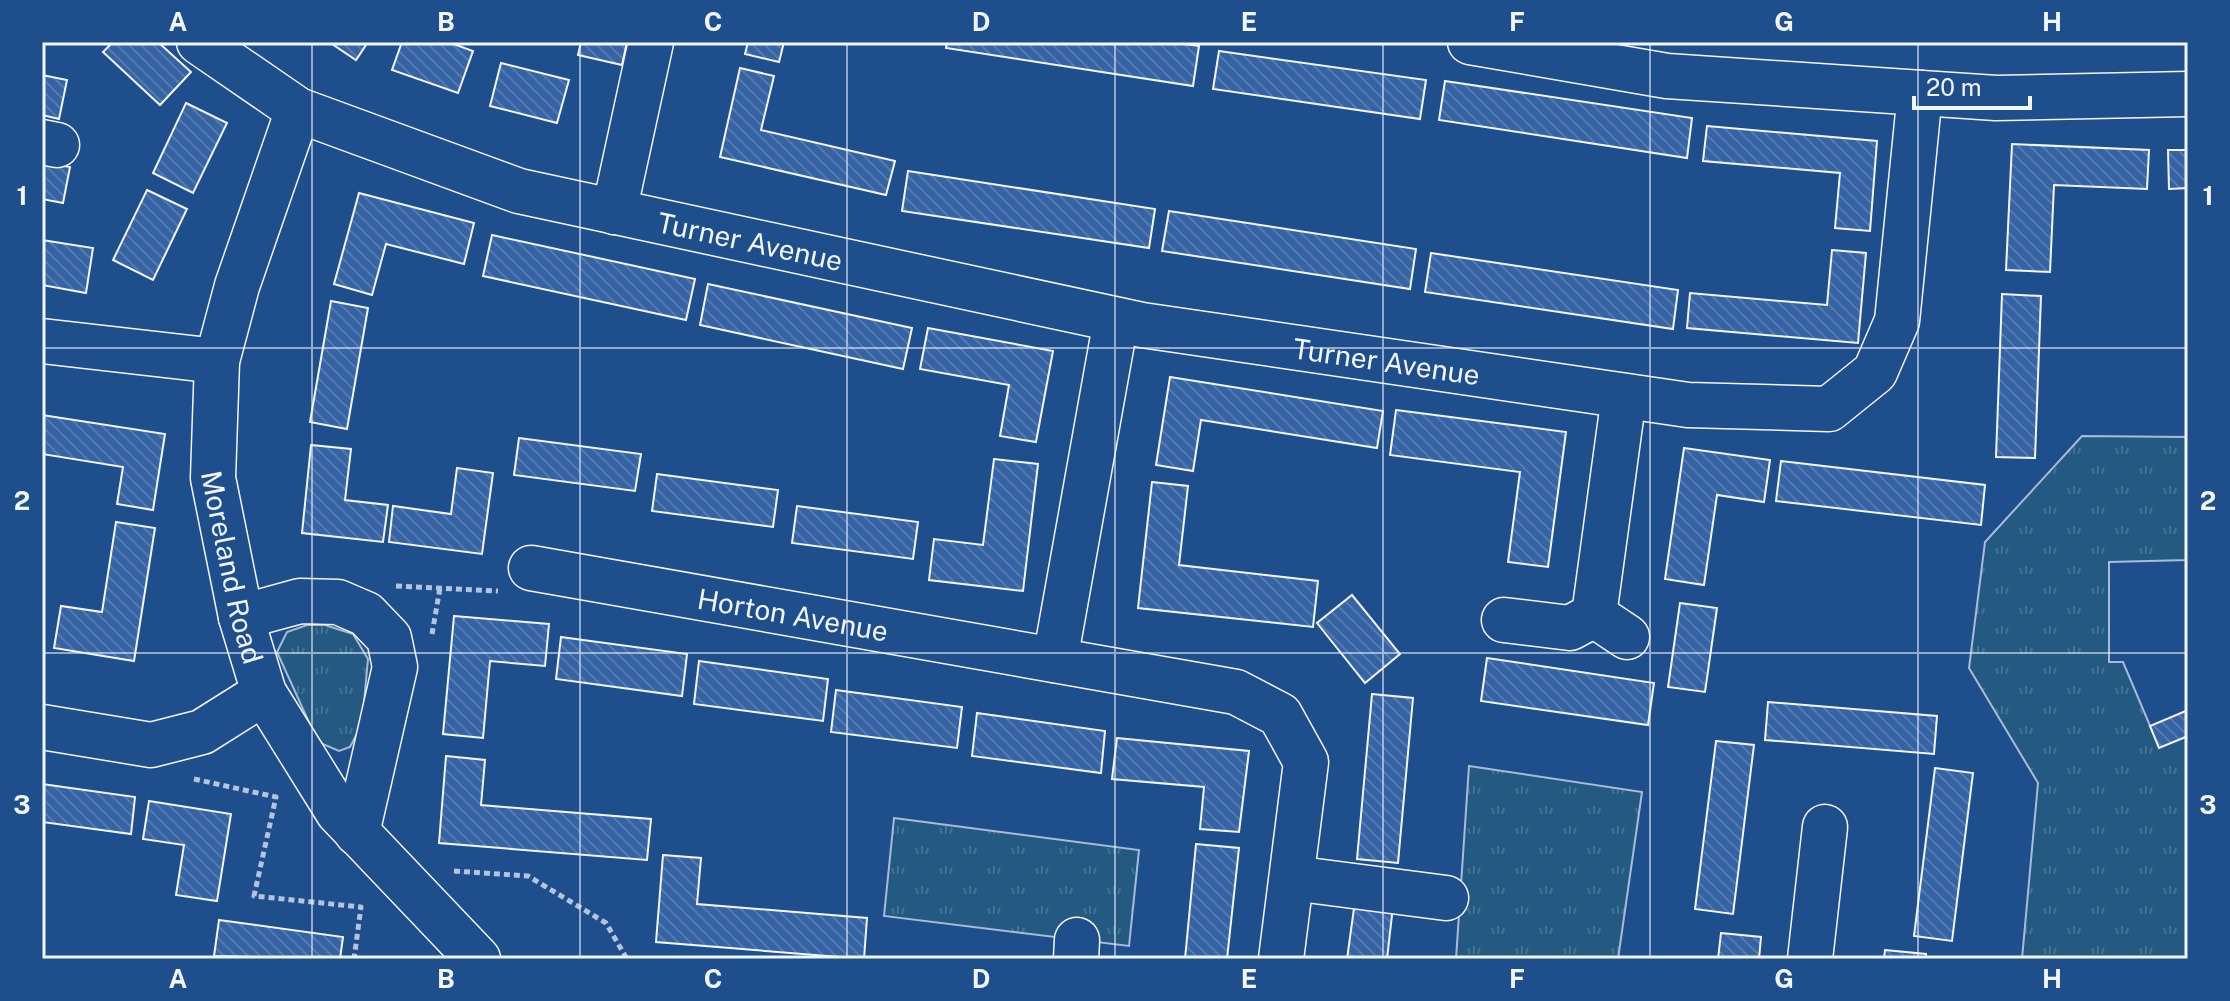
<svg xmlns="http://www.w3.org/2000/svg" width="2230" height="1001" viewBox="0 0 2230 1001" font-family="'Public Sans',sans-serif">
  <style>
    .grass { fill: url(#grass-tufts); stroke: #a8bbd7; stroke-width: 2 }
    .building { fill: url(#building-back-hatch); stroke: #f2f6ff; stroke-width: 2 }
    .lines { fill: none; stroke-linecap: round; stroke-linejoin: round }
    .minor-casing { stroke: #f2f6ff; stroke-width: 47 }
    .path { stroke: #b3c4dc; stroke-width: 5; stroke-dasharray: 6 4; stroke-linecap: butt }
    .minor { stroke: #1f4e8c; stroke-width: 44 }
    .grid { fill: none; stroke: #f2f6ff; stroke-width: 2; stroke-opacity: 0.55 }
    .labels { text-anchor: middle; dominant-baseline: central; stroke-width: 6; stroke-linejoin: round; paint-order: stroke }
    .street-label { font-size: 28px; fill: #f2f6ff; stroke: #1f4e8c }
    .neatline { fill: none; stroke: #f2f6ff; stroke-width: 3 }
    .grid-label { font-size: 26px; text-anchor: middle; font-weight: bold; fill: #f2f6ff }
  </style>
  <defs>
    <pattern id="grass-tufts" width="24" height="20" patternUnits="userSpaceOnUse" patternTransform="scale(2)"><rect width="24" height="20" fill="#245a82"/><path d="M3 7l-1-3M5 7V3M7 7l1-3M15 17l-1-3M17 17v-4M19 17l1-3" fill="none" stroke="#447295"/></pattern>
    <pattern id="building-back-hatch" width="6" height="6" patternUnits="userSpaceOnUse" patternTransform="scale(2)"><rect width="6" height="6" fill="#3563a3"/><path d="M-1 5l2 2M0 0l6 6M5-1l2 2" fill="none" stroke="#537ab1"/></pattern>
  </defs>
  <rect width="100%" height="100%" fill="#1f4e8c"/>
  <g class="grass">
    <path d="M2082,436L2188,437V560L2109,562V662H2123L2159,747L2188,736V959H2022L2038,783L1969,668L1985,542Z"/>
    <path d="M307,625H325L353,634L368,659L362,724L350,747L339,751L318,742L277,652L287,632Z"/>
    <path d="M1469,766L1642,792L1618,959H1456Z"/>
    <path d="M894,818L1139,850L1129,946L884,916Z"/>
  </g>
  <g class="building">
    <path d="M113,42H158L191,72L160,105L103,52Z"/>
    <path d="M329,42H368L356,60Z"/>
    <path d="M402,42H448L473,51L458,93L392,70Z"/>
    <path d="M581,42H627L622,65L578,55Z"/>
    <path d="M748,42H784L779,62L745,54Z"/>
    <path d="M947,42H1170L1199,46L1193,86L946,48Z"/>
    <path d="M1219,51L1426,80L1420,119L1213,89Z"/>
    <path d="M501,63L569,80L557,123L490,106Z"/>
    <path d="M740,68L774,76L761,130L895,161L886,195L720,157Z"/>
    <path d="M42,75L67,80L59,119L42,115Z"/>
    <path d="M1445,81L1692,118L1687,158L1439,120Z"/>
    <path d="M186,103L227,123L193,193L153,173Z"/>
    <path d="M1707,126L1877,141L1870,231L1835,228L1840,173L1703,161Z"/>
    <path d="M2012,144L2149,150L2147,189L2054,185L2050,272L2006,270Z"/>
    <path d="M2168,150H2188V188L2169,189Z"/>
    <path d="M42,162L70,167L63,203L42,199Z"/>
    <path d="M908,171L1155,209L1149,248L902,211Z"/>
    <path d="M147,190L187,209L153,280L113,260Z"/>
    <path d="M359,193L474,223L464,264L386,244L372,295L334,284Z"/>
    <path d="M1169,211L1416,249L1410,289L1162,251Z"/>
    <path d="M492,235L695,279L686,320L483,276Z"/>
    <path d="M42,240L93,248L86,293L42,285Z"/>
    <path d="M1832,250L1866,253L1858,343L1687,328L1690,293L1827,305Z"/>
    <path d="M1431,253L1678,290L1673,329L1425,292Z"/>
    <path d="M708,284L912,328L903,369L700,325Z"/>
    <path d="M2002,294L2041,296L2035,458L1996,457Z"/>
    <path d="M331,301L368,308L347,429L310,422Z"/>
    <path d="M928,328L1053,351L1036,442L1000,436L1009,385L920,369Z"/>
    <path d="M1170,377L1383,411L1377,448L1201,420L1193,471L1156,465Z"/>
    <path d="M1396,410L1566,432L1548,567L1508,562L1520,472L1390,455Z"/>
    <path d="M42,415L165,434L153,510L117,504L123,467L42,454Z"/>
    <path d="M519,438L641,454L635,491L514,475Z"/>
    <path d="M311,445L351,449L345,500L388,505L383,542L302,533Z"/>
    <path d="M1684,448L1770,460L1764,502L1717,495L1704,585L1665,579Z"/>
    <path d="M994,459L1038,464L1023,591L929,580L934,539L983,545Z"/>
    <path d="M1781,461L1985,485L1981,525L1776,501Z"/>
    <path d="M457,468L493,473L482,554L389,542L393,506L451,514Z"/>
    <path d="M657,474L778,490L773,527L652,511Z"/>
    <path d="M1152,482L1188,486L1179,565L1318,581L1313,627L1138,608Z"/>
    <path d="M797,506L918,522L913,559L792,543Z"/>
    <path d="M116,522L155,528L134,661L54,648L61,606L102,612Z"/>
    <path d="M1352,595L1400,654L1365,683L1317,623Z"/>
    <path d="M1680,603L1717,608L1705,692L1668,687Z"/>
    <path d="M454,616L549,624L545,666L490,661L483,738L443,734Z"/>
    <path d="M561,637L687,654L682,696L556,679Z"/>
    <path d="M1487,658L1654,683L1648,725L1481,701Z"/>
    <path d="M699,661L828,679L823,721L694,704Z"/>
    <path d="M836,690L962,707L957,748L831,732Z"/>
    <path d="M1372,694L1413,698L1398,863L1357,859Z"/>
    <path d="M1768,702L1937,716L1934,754L1765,740Z"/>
    <path d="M2188,710V736L2159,748L2150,726Z"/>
    <path d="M977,713L1105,731L1101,773L972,756Z"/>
    <path d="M1117,738L1249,751L1239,832L1200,829L1204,787L1112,779Z"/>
    <path d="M1716,741L1754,745L1733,914L1695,909Z"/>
    <path d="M446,756L485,760L481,805L651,819L647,860L439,843Z"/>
    <path d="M1935,768L1973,773L1952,941L1914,936Z"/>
    <path d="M42,784L135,797L131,834L42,822Z"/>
    <path d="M149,801L231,814L217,901L176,895L184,845L143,839Z"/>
    <path d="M1196,844L1239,848L1227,959H1185Z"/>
    <path d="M663,855L701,858L697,904L867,918L864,959L656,942Z"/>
    <path d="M1355,901L1393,906L1387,959H1347Z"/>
    <path d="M219,920L343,937L340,959L214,956Z"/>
    <path d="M1721,933L1761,937L1759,959H1718Z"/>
    <path d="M1885,950L1926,954V959H1884Z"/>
  </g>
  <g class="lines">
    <g class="minor-casing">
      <g id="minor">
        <path id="s1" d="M199,42L298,110L519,191L1142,325L1688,405L1829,409L1875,372L1897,321L1920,93"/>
        <path d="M1470,42L1667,76L1996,98L2188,94"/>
        <path id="s2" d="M298,110L237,286L217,361L213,478L241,617L264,693L338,812L478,959"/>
        <path d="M42,142L57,145"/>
        <path d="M614,212L651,42"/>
        <path d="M42,341L217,361"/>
        <path id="s3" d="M531,568L1236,692L1280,715L1306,762L1281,959"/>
        <path d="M1594,615L1627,637"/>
        <path d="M241,617L300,601L338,602L366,614L389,638L395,667L357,833"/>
        <path d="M1504,620L1570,628L1594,615L1624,396"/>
        <path d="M1055,660L1116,320"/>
        <path d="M42,727L151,745L202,732L264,693"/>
        <path d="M1292,878L1446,898"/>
        <path d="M1076,959L1077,940"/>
        <path d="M1810,959L1825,827"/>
      </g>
    </g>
    <g class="path">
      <path d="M396,586L498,591"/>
      <path d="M432,634L440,588"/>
      <path d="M194,779L276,797L254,896L361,907L354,959"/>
      <path d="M454,871L528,876L606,923L627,959"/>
    </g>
    <use href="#minor" class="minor"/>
  </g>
  <path class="grid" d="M312,42V959M580,42V959M847,42V959M1115,42V959M1383,42V959M1650,42V959M1918,42V959M42,348H2188M42,653H2188"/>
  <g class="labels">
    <g class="street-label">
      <text stroke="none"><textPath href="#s1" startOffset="592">Turner Avenue</textPath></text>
      <text stroke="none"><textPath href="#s1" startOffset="1240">Turner Avenue</textPath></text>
      <text stroke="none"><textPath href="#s2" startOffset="472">Moreland Road</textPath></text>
      <text stroke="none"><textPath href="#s3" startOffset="266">Horton Avenue</textPath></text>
    </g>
  </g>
  <rect width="2230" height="1001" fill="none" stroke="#1f4e8c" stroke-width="88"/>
  <path d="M1914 96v12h116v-12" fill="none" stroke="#f2f6ff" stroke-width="4"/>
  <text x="1926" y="96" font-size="24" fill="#f2f6ff" stroke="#1f4e8c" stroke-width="6" paint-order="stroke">20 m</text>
  <rect x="44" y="44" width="2142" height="913" class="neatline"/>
  <g class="grid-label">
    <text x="178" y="31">A</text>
    <text x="446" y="31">B</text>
    <text x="713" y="31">C</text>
    <text x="981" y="31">D</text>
    <text x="1249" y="31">E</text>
    <text x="1517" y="31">F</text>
    <text x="1784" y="31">G</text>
    <text x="2052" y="31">H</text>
    <text x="22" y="205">1</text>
    <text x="2208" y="205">1</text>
    <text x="22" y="510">2</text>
    <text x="2208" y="510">2</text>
    <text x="22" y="814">3</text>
    <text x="2208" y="814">3</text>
    <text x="178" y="988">A</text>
    <text x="446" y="988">B</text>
    <text x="713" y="988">C</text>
    <text x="981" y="988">D</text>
    <text x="1249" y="988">E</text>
    <text x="1517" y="988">F</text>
    <text x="1784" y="988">G</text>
    <text x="2052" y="988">H</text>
  </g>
</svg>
